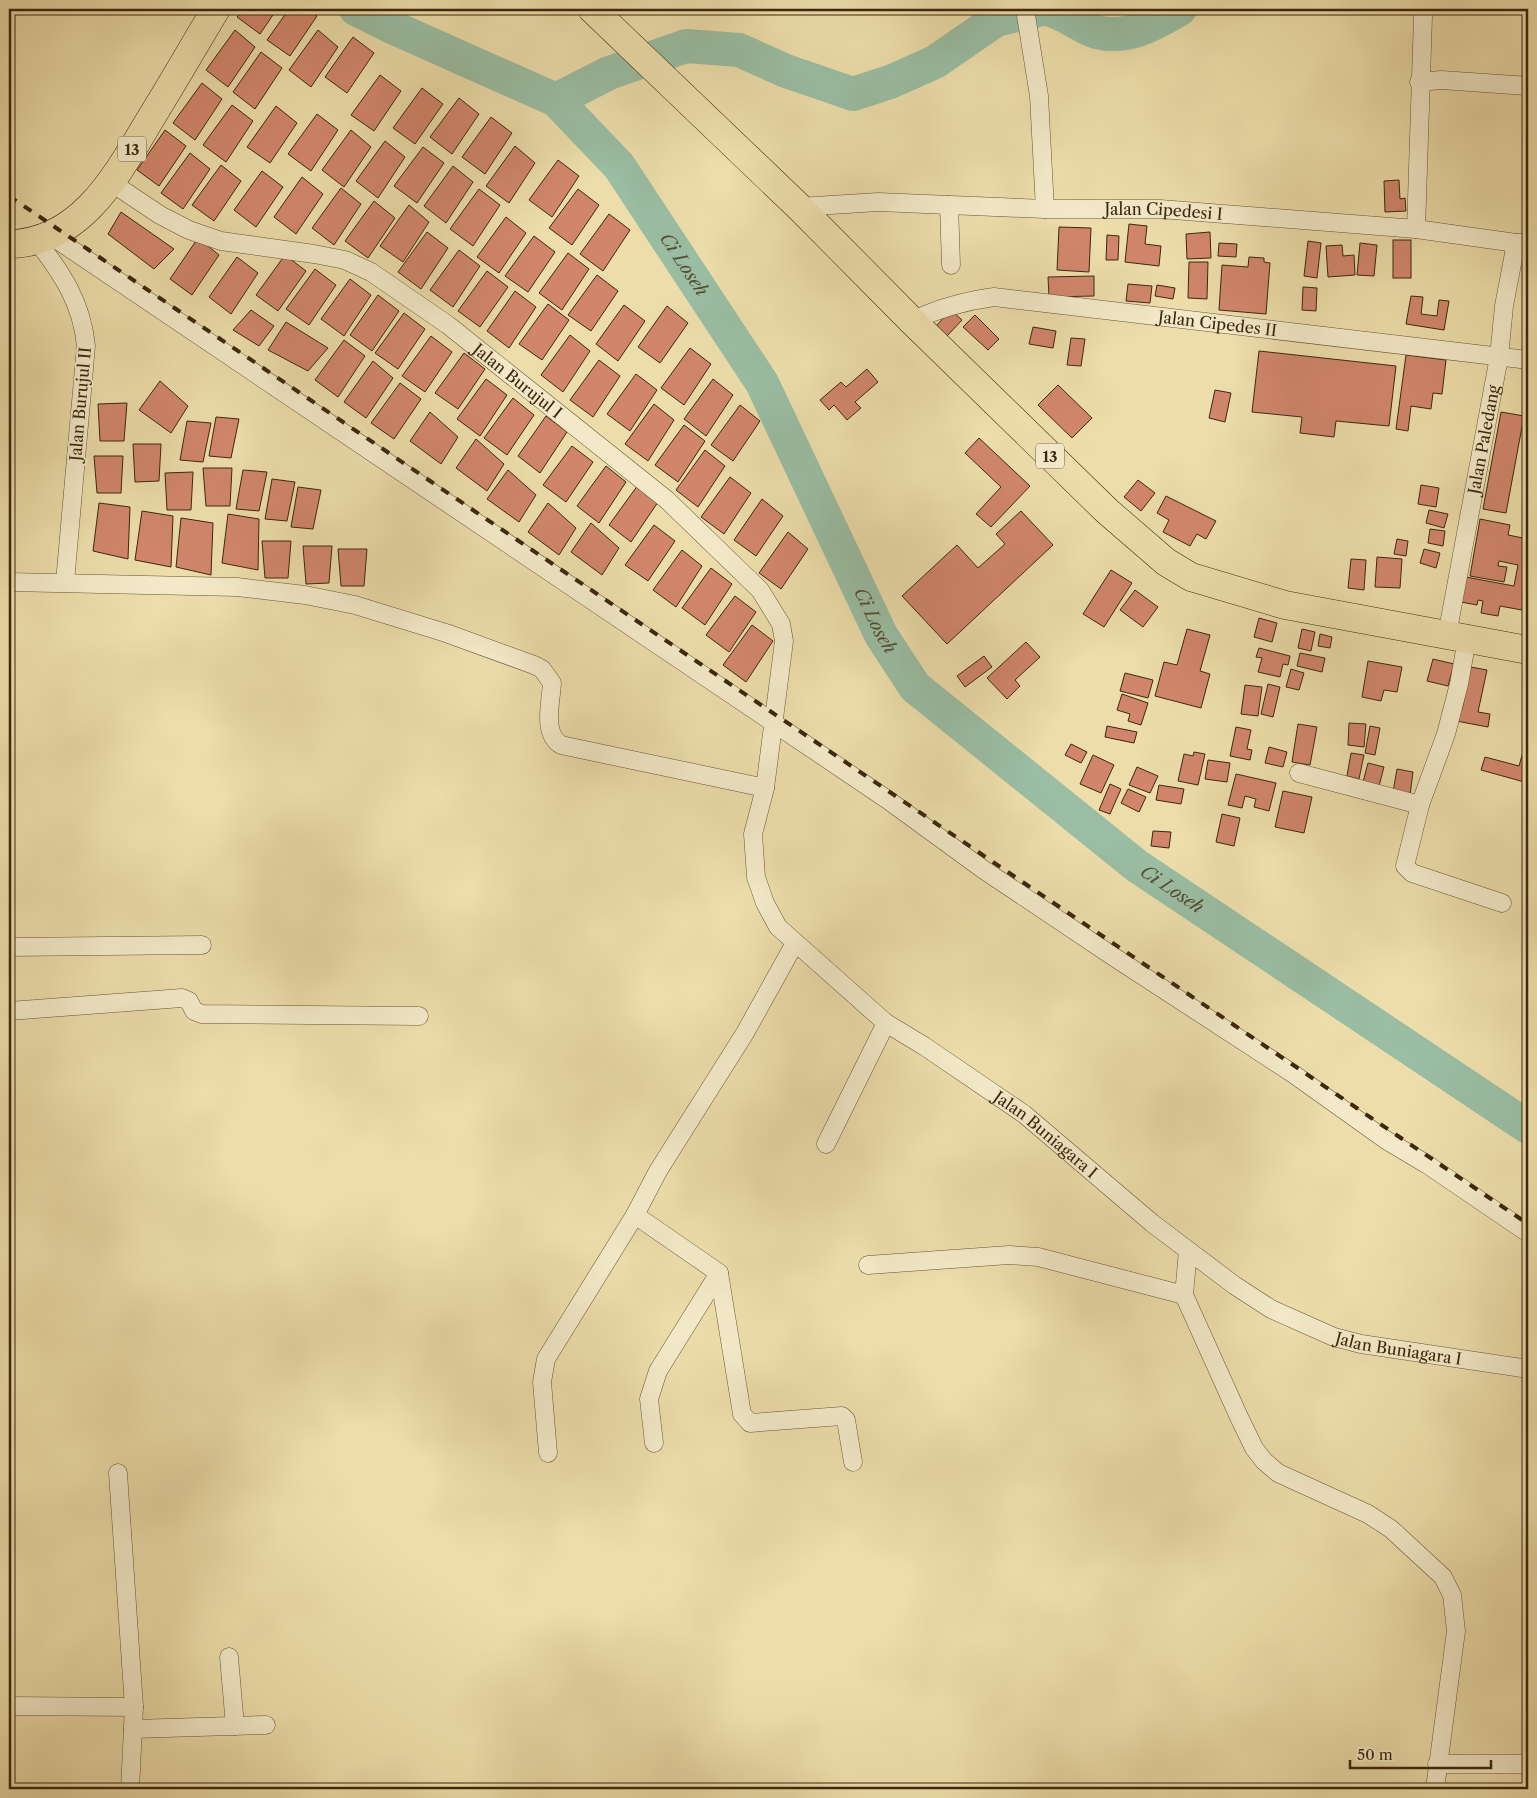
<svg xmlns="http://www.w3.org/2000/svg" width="1537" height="1798" viewBox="0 0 1537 1798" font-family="'Libre Caslon Text',serif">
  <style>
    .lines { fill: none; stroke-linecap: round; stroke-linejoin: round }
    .river { stroke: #9abda3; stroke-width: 34 }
    .building { fill: #d1866c; stroke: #3c270e }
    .minor-casing { stroke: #685435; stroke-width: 19 }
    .trunk-casing { stroke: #3c270e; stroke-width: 29 }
    .minor { stroke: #f3e9c8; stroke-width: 18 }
    .trunk { stroke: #ecddaa; stroke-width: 28 }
    .rail { stroke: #3c270e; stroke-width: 4; stroke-dasharray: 9 9; stroke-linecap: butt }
    .labels { text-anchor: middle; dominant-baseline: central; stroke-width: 4; stroke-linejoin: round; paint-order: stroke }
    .shield { fill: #f3e9c8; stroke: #736146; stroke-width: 1 }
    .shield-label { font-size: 15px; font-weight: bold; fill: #3c270e }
    .street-label { font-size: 16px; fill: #3c270e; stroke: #f3e9c8 }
    .water-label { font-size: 18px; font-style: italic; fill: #544c33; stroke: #f3e9c8 }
  </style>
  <rect width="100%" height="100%" fill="#ecddaa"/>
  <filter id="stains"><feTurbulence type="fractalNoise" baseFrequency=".004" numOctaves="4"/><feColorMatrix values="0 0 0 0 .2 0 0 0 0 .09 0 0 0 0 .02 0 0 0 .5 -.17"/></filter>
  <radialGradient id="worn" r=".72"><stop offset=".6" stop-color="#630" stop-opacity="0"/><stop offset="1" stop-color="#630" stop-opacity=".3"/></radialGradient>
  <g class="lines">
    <g class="river">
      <path id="s1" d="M356,9L392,27L556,100L619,166L762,383L881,635L915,687L1137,866L1528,1127"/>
      <path d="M1048,9C1067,14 1080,27 1097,32C1127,40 1155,24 1180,9"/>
      <path d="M556,100L609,73L686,46L739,50L786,71L853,94L890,82L935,62L996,20L1043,9"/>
    </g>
  </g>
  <g class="building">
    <path d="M244,9H277L260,34L237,17Z"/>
    <path d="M289,9H308L317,16L290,56L267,40Z"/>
    <path d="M235,30L255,47L228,87L206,70Z"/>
    <path d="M318,30L338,47L311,87L289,70Z"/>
    <path d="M353,37L374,53L347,93L325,77Z"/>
    <path d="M261,52L282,68L255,109L233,92Z"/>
    <path d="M380,75L401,91L374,131L351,115Z"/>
    <path d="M202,83L222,99L195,140L173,123Z"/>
    <path d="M422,88L443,104L415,144L393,128Z"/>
    <path d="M459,98L479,114L452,154L430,137Z"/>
    <path d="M232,105L253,121L226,162L203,145Z"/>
    <path d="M276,106L297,123L270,163L247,147Z"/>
    <path d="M317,114L338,130L311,171L288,154Z"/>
    <path d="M491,117L512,133L485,174L462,157Z"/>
    <path d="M165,130L186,146L159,186L137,170Z"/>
    <path d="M351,130L371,147L344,187L322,170Z"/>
    <path d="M385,141L405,157L378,198L356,181Z"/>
    <path d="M515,146L535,163L509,203L486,186Z"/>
    <path d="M423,147L444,163L417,203L394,186Z"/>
    <path d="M190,153L210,169L183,209L161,193Z"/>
    <path d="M558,160L579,176L552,217L529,200Z"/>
    <path d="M221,165L241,181L214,221L192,205Z"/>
    <path d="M453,166L473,182L446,223L424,206Z"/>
    <path d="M262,171L283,187L256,227L234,210Z"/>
    <path d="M302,177L323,194L296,234L274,217Z"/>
    <path d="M1399,180L1400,199L1405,198L1406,211L1385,212L1384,181Z"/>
    <path d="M341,188L361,204L334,245L312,228Z"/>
    <path d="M479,189L500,205L473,246L450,229Z"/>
    <path d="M578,189L599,205L572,245L549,228Z"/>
    <path d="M374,201L395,218L368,258L345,241Z"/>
    <path d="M409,205L429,222L403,262L380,246Z"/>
    <path d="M121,212L174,249L154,269L108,234Z"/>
    <path d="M609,214L630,230L603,271L580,254Z"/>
    <path d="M506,217L526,233L499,273L477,257Z"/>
    <path d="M1129,224L1147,226L1145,244L1161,246L1159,266L1125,262Z"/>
    <path d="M1059,227L1091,228L1089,272L1057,270Z"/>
    <path d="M427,232L448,248L421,289L398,272Z"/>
    <path d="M1210,232L1211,258L1187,259L1186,234Z"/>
    <path d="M1107,235L1119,236L1118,260H1106Z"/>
    <path d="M534,236L555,252L528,292L505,276Z"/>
    <path d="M198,238L219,255L192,295L170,279Z"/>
    <rect x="1393" y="240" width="18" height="38"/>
    <path d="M1308,241L1321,243L1317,278L1304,276Z"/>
    <path d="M1219,243L1237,244L1236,257L1218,256Z"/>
    <path d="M1360,243L1377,245L1374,276L1357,275Z"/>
    <path d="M1342,245L1343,256L1354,255L1355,275L1328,277L1326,246Z"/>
    <path d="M459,250L480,266L453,307L430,290Z"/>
    <path d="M568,253L589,269L562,310L539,293Z"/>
    <path d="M285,255L306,271L278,311L256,295Z"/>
    <path d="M237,257L258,273L231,314L209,297Z"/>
    <path d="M1249,257L1264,258V262L1270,263L1266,314L1219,310L1222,265L1248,267Z"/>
    <path d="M1189,262H1208L1207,299L1188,298Z"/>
    <path d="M315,269L336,285L309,325L286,309Z"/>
    <path d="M487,271L508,287L480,327L458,311Z"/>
    <path d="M597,275L618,291L591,331L568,315Z"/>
    <path d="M1094,276V296L1049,297L1048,277Z"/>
    <path d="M350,279L371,295L344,336L321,319Z"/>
    <path d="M1128,284L1152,286L1150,303L1126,301Z"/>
    <path d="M1157,285L1175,288L1173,299L1155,296Z"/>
    <path d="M1303,287L1317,288L1316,311L1302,310Z"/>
    <path d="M515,291L536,307L509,348L487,331Z"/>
    <path d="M378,295L399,311L372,351L350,335Z"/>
    <path d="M1411,296L1423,297L1421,314L1437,316L1439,300L1449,301L1444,330L1406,324Z"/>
    <path d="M548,304L569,320L542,360L519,344Z"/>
    <path d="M624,305L645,321L618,361L596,344Z"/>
    <path d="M667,306L688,323L660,363L638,347Z"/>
    <path d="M251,310L274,326L259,346L233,330Z"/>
    <path d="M951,310L962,320L946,337L935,327Z"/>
    <path d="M404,313L425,329L398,369L375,353Z"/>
    <path d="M975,315L999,339L988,350L963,327Z"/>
    <path d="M286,322L328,348L308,371L268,350Z"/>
    <path d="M1033,327L1056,331L1053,348L1029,344Z"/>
    <path d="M570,335L590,351L563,392L541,375Z"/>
    <path d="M431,336L452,352L425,392L402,376Z"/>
    <path d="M1071,338L1085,339L1081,366L1067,365Z"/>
    <path d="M344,340L365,356L338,397L315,380Z"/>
    <path d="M690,348L711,364L684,405L661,388Z"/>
    <path d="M1259,351L1396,366L1389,426L1336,421L1334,437L1300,433L1302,417L1252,412Z"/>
    <path d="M464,353L485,369L458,409L435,393Z"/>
    <path d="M1406,355L1446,360L1442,394L1433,393L1431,409L1411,406L1408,431L1396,429Z"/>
    <path d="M599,360L620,376L593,417L570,400Z"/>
    <path d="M373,361L393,378L366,418L344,402Z"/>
    <path d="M867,369L878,382L855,402L861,408L847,420L834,405L829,410L820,400L841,382L846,387Z"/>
    <path d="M636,374L657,390L630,431L607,414Z"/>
    <path d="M486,379L507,395L480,436L457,419Z"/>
    <path d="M713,379L733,395L706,436L684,419Z"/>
    <path d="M160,381L188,406L171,433L139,410Z"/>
    <path d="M400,383L421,399L394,439L371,423Z"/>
    <path d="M1058,385L1092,418L1072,438L1038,405Z"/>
    <path d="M1215,390L1231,393L1225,422L1209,418Z"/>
    <path d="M513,398L534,415L507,455L484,438Z"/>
    <path d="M127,403L124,441H100L98,404Z"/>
    <path d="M654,404L674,420L648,461L625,444Z"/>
    <path d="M740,405L760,421L733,461L711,445Z"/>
    <path d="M430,412L458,437L441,464L410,441Z"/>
    <path d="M1501,412L1524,416L1506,513L1483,509Z"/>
    <path d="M546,416L567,432L540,473L518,456Z"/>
    <path d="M216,417L239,419L231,458L209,456Z"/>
    <path d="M187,421L211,423L203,462L180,460Z"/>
    <path d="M684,425L705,441L678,482L655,465Z"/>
    <path d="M979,438L1030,486L991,527L976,514L1001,487L965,453Z"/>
    <path d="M476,439L504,464L487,491L456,468Z"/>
    <path d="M133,444H161L159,481L135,482Z"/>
    <path d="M572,446L593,462L566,502L543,485Z"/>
    <path d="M705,450L725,466L698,507L676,490Z"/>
    <path d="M94,456H123L121,493H97Z"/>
    <path d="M606,466L626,482L599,523L577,506Z"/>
    <path d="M203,468H232L230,506H206Z"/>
    <path d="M243,470L267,472L259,511L236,509Z"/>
    <path d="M508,470L536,495L519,522L487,499Z"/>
    <path d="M193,472L191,510H167L165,473Z"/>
    <path d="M730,477L751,493L724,534L701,517Z"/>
    <path d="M272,479L295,482L287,521L265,519Z"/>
    <path d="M1138,480L1155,493L1141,511L1124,497Z"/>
    <path d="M638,485L658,502L631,542L609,525Z"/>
    <path d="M1421,485L1439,488L1436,507L1418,504Z"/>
    <path d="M298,487L321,490L313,529L291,527Z"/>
    <path d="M1166,496L1216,521L1206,539L1197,534L1190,546L1163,532L1169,520L1157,513Z"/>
    <path d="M762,499L783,516L756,556L734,540Z"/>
    <path d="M99,503L130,507L128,559L93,551Z"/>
    <path d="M548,503L576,528L559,555L528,532Z"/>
    <path d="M1429,510L1448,514L1444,528L1426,523Z"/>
    <path d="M142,511L173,516L171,567L135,560Z"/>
    <path d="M1021,511L1053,545L947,644L902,596L957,545L978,568L1005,544L996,534Z"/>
    <path d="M228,514L259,519L258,570L222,563Z"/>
    <path d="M181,518L213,523L211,575L176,567Z"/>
    <path d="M1480,519L1510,525L1508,535L1528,539V577L1522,610L1500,606L1498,616L1481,613L1483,601L1478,600L1477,605L1461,602L1466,577L1514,586L1518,565L1499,561L1498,566L1507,567L1504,582L1470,576Z"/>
    <path d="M591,523L619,548L602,575L571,552Z"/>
    <path d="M654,525L675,541L648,581L625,565Z"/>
    <path d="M1430,529L1445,531L1443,546L1428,543Z"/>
    <path d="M788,532L808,549L781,589L759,573Z"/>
    <path d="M1397,539L1408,541L1406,556L1394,554Z"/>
    <path d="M262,541H291L288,578H265Z"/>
    <path d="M303,546H332L329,583L306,584Z"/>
    <path d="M338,549H367L364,586H341Z"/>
    <path d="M1424,549L1440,553L1436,568L1420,563Z"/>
    <path d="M682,550L702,566L676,607L653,590Z"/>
    <path d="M1377,557L1402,559L1400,588L1375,587Z"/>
    <path d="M1351,559L1366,560L1364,590L1348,588Z"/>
    <path d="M711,568L732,584L705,625L682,608Z"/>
    <path d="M1111,570L1132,583L1104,627L1083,614Z"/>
    <path d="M1135,590L1158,607L1143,627L1120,610Z"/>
    <path d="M735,596L756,612L729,652L706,635Z"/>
    <path d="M1259,618L1277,623L1272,642L1254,637Z"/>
    <path d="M752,625L773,641L746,682L723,665Z"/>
    <path d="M1187,629L1210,635L1200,671L1210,674L1201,708L1155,696L1164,662L1177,665Z"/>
    <path d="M1302,629L1315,632L1311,651L1298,648Z"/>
    <path d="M1320,634L1332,637L1330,648L1318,646Z"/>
    <path d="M1026,642L1040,657L1015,680L1020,686L1007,699L987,678Z"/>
    <path d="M1259,648L1290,656L1288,665L1283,664L1280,677L1258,672L1262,658L1256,657Z"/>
    <path d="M1300,653L1325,658L1322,672L1297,666Z"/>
    <path d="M984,656L992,667L965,687L957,676Z"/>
    <path d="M1433,659L1454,664L1448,686L1427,681Z"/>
    <path d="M1368,661L1402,667L1397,692L1384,690L1381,701L1362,697Z"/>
    <path d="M1471,667L1487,670L1478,712L1490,714L1488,727L1451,720L1453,707L1462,709Z"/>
    <path d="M1291,669L1304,673L1299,690L1286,687Z"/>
    <path d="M1125,673L1153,680L1148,698L1120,691Z"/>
    <path d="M1268,684L1280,687L1273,717L1261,714Z"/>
    <path d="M1245,685L1262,687L1258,716L1241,714Z"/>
    <path d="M1122,694L1148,703L1141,725L1128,721L1130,714L1117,710Z"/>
    <path d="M1349,723L1366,724L1364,747L1348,745Z"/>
    <path d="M1298,724L1317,727L1310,765L1292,762Z"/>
    <path d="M1107,726L1137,732L1134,743L1105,737Z"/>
    <path d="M1370,726L1380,728L1375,755L1365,753Z"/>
    <path d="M1236,727L1251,730L1247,749L1252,750L1250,760L1230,756Z"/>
    <path d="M1528,734V783L1481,770L1485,757L1519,766Z"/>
    <path d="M1071,744L1087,752L1081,763L1065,755Z"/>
    <path d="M1269,747L1287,752L1283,767L1265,763Z"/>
    <path d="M1194,752L1205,754L1198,785L1178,781L1184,754L1193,756Z"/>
    <path d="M1351,753L1364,755L1359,779L1347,776Z"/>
    <path d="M1093,755L1114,765L1101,793L1080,784Z"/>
    <path d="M1208,760L1230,763L1227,782L1205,779Z"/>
    <path d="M1368,763L1384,767L1379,786L1363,782Z"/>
    <path d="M1137,767L1158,776L1150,793L1129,785Z"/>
    <path d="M1397,769L1413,772L1410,795L1393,792Z"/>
    <path d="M1236,774L1276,783L1269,811L1254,807L1256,799L1245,796L1242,808L1228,805Z"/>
    <path d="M1110,784L1121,789L1110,814L1099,810Z"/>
    <path d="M1159,785L1184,789L1181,804L1156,800Z"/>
    <path d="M1128,789L1146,797L1139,812L1121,803Z"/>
    <path d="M1283,791L1312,797L1304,833L1275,827Z"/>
    <path d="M1222,814L1240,818L1234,846L1216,842Z"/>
    <path d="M1153,831L1171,832L1169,848L1151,846Z"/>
  </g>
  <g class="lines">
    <g class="minor-casing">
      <g id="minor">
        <path d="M1025,9L1039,96L1045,209"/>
        <path d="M1419,82L1441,80L1528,86"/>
        <path id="s2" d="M112,183L160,215L189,230L221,241L314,254L345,260L371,272L448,325L667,500L760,590L781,624L784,641L765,788L753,834L756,877L765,903L778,927L886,1023L924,1046L1024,1114L1152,1223L1234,1285L1271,1309L1334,1337L1361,1344L1528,1369"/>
        <path d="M949,205L951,265"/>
        <path id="s3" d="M799,207L878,202L1045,209H1160L1416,229L1516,243H1528"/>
        <path d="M1416,229L1423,17"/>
        <path d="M50,235L888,800L984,870L1114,957L1292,1073L1386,1140L1428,1165L1528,1233"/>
        <path d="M36,240C62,273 82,303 86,346L65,582"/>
        <path id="s4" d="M912,321C939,308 964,301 994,297L1528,360"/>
        <path d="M9,582L237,587L305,595L355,605L446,633L534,665L542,669L552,683C551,703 542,733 561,745L765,788"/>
        <path id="s5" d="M1447,635L1499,357L1504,306L1516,243"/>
        <path d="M1467,639L1459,684L1446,734L1420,805L1405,866L1412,873L1502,903"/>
        <path d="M1299,773L1420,805"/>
        <path d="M795,943L745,1033L658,1171L635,1215L719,1273L742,1414L750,1423L842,1416L846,1420L853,1462"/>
        <path d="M9,947L202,945"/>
        <path d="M9,1011L182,998L189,1001L194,1011L202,1014L419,1016"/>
        <path d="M826,1144L886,1023"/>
        <path d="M1188,1251L1184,1295L1239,1417L1254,1448L1264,1461L1278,1473L1368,1514L1391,1529L1443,1577L1452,1595L1456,1631L1435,1789"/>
        <path d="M868,1265L1009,1255L1038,1257L1184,1295"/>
        <path d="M654,1443L649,1399L658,1371L719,1273"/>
        <path d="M548,1453L542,1382L546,1359L635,1215"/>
        <path d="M118,1473L134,1707L130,1789"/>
        <path d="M229,1657L235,1726"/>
        <path d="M9,1706L134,1707"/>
        <path d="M133,1729L266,1725"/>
        <path d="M1437,1764H1528"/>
      </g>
    </g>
    <g class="trunk-casing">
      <g id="trunk">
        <path d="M592,9L799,207L912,321L1107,511L1166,562L1191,577L1285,605L1528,650"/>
        <path d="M9,244C84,243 120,169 154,113C175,79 195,44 216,9"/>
      </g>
    </g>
    <use href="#minor" class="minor"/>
    <use href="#trunk" class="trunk"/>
    <path class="rail" d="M9,196L1528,1224"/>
  </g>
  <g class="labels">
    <g class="shield">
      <rect x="118" y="136.5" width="28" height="25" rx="4"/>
      <rect x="1036" y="443.5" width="28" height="25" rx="4"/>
    </g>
    <g class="shield-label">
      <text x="132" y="149">13</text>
      <text x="1050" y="456">13</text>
    </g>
    <g class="street-label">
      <text stroke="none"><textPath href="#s3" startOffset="365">Jalan Cipedesi I</textPath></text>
      <text stroke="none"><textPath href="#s4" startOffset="311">Jalan Cipedes II</textPath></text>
      <text stroke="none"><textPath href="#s2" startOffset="461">Jalan Burujul I</textPath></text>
      <text transform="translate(80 404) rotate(-85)">Jalan Burujul II</text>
      <text stroke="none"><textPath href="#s5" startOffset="199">Jalan Paledang</textPath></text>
      <text stroke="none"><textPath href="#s2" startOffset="1472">Jalan Buniagara I</textPath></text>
      <text stroke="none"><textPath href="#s2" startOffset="1892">Jalan Buniagara I</textPath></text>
    </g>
    <g class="water-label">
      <text stroke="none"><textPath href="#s1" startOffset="429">Ci Loseh</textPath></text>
      <text stroke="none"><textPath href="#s1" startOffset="834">Ci Loseh</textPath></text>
      <text stroke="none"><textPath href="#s1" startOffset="1239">Ci Loseh</textPath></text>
    </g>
  </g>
  <rect width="1537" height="1798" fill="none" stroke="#ecddaa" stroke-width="30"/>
  <rect x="10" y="10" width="1517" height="1778" fill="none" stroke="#3c270e" stroke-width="2.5"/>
  <rect x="15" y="15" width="1507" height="1768" fill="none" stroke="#3c270e"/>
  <path d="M1350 1760v8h141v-8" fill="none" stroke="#3c270e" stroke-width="2.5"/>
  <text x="1357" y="1760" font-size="15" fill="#3c270e" stroke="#f3e9c8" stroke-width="4" paint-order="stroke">50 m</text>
  <rect width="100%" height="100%" filter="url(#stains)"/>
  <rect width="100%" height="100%" fill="url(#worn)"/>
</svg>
